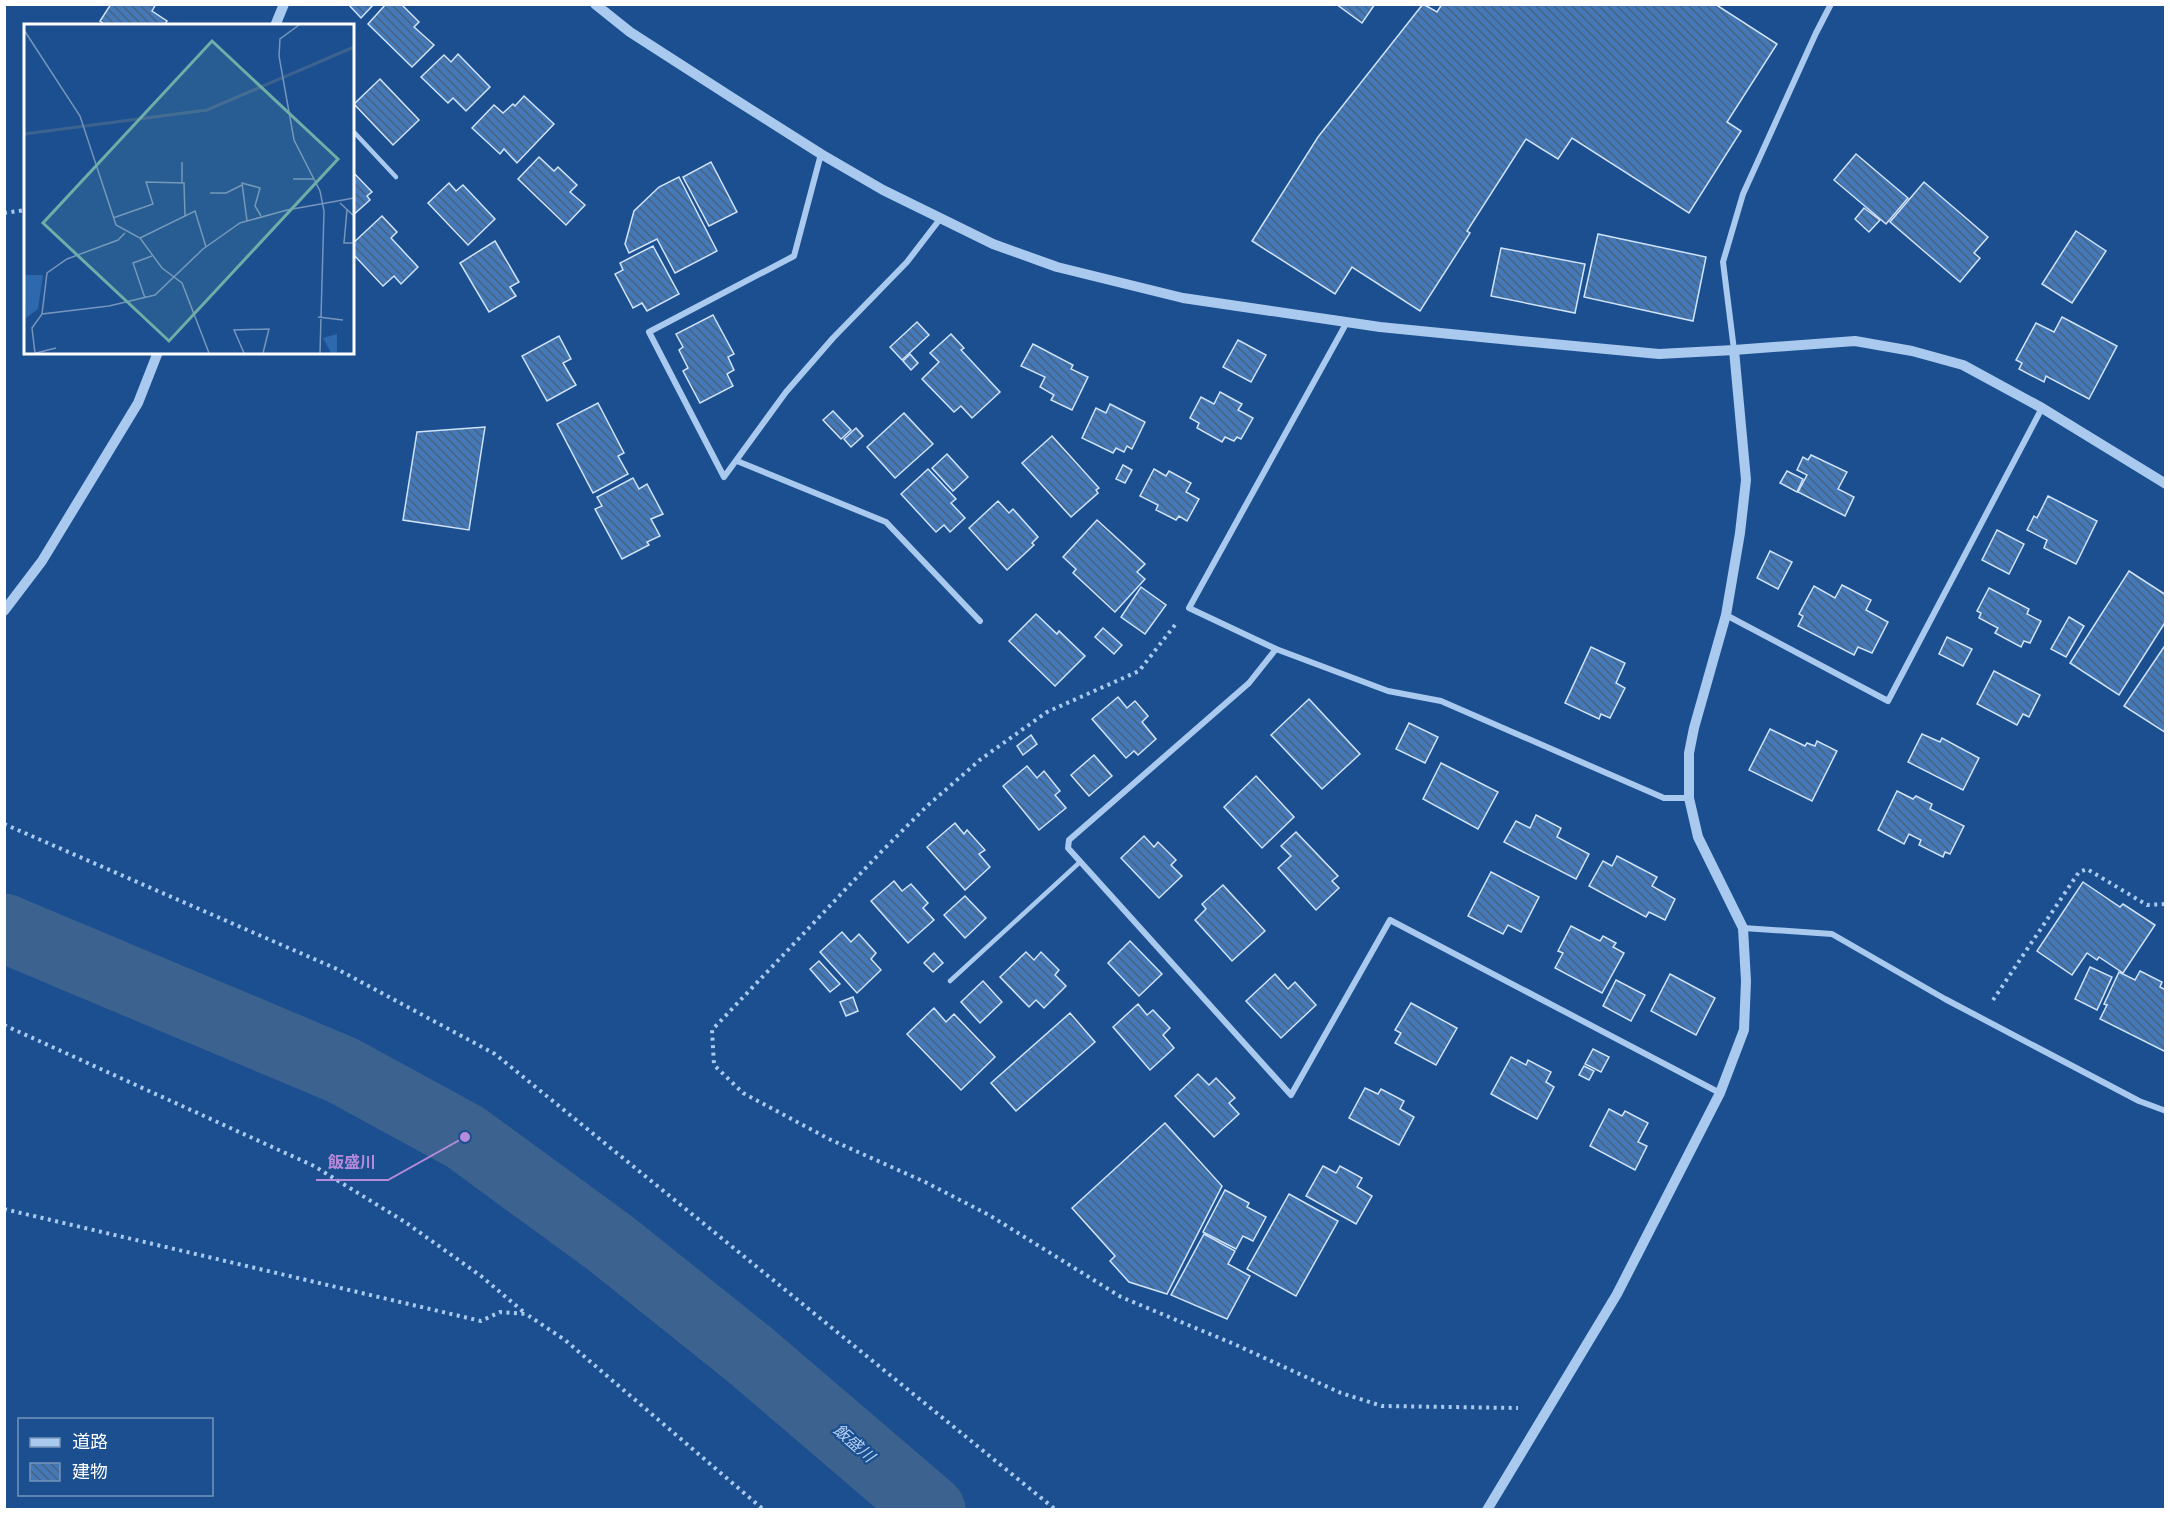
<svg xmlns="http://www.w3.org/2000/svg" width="2170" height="1514" viewBox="0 0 2170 1514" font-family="'DejaVu Sans','Noto Sans JP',sans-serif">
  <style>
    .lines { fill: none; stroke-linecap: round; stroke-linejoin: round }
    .river { stroke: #3c6290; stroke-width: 69 }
    .building { fill: url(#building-back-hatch); stroke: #cfe3fa; stroke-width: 1.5 }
    .path { stroke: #a9c9ee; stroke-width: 4; stroke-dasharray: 3 4.5; stroke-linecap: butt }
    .service { stroke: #a9c9ee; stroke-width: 4.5 }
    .minor { stroke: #a9c9ee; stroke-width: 6 }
    .tertiary { stroke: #a9c9ee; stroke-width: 10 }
    .labels { text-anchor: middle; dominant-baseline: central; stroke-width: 4.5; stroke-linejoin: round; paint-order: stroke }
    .water-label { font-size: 16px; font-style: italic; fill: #b5d3f5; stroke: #1b4f8f }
    .inset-river { fill: none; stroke: #3c6290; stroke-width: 3 }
    .inset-road { fill: none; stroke: #7695bc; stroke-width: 1.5 }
    .view { fill: #6fada8; fill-opacity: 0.15; stroke: #6fada8; stroke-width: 3 }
    .inset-edge { fill: none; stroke: #fff; stroke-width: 3 }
    .leader { fill: none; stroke: #b68bdc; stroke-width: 2 }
    .callout-dot { fill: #b68bdc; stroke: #1b4f8f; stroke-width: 2 }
    .callout-label { font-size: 16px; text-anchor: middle; font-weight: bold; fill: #b68bdc; stroke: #1b4f8f; stroke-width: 4.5; stroke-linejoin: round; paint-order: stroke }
  </style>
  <defs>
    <pattern id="building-back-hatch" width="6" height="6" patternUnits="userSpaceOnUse" patternTransform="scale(1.5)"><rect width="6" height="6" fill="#4478b7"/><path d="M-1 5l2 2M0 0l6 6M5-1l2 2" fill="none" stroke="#486282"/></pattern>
  </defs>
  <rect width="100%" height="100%" fill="#1b4f8f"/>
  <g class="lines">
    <path class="river" d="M4,928L342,1070L465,1137L610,1243L750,1355L931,1510"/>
  </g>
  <g class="building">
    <path d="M111,4H156L152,11L167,21L164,26H107L100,21Z"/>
    <path d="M348,4H374L361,18Z"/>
    <path d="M386,4H401L419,22L414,27L434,45L412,67L368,24Z"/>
    <path d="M1336,4H1375L1362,23Z"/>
    <path d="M1423,4L1437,12L1442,4H1715L1777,44L1727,122L1741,131L1689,213L1572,138L1558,159L1526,139L1467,231L1470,233L1420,311L1352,267L1335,294L1252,241L1318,137Z"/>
    <path d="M458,54L490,87L466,111L453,98L448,103L421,77L444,55L451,62Z"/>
    <path d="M380,79L419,120L393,145L354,104Z"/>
    <path d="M524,96L554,124L517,163L504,149L500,154L472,128L494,105L503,113L513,104L515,106Z"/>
    <path d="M1856,154L1908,198L1886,224L1834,180Z"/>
    <path d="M539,157L554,171L558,167L577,185L570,192L585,205L566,225L518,179Z"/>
    <path d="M711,162L737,212L709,226L683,177Z"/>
    <path d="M352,171L372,192L367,196L370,200L352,216Z"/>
    <path d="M679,177L717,251L675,273L657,239L629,253L625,244L634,211L659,187Z"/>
    <path d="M1924,182L1988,237L1974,253L1980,258L1960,282L1890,222Z"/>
    <path d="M449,183L456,191L463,185L495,219L468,245L428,203Z"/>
    <path d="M1864,208L1880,220L1869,232L1855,219Z"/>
    <path d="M382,216L397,232L391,238L418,267L401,284L394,276L383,286L352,253V244Z"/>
    <path d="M2076,231L2106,251L2072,303L2042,284Z"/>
    <path d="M1598,234L1706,257L1693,321L1584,297Z"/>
    <path d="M495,241L519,282L510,287L516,296L489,312L460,263Z"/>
    <path d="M653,246L679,294L647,311L642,303L633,308L615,274L623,270L620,263Z"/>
    <path d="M1501,248L1585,264L1575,313L1491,296Z"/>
    <path d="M713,315L734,354L728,357L734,370L727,374L733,386L700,403L683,371L688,368L679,350L683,347L676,334Z"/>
    <path d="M2062,317L2117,346L2089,399L2046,376L2044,382L2019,369L2022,363L2016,360L2036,323L2054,332Z"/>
    <path d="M917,322L929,335L902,360L890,347Z"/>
    <path d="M951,334L964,348L961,350L1000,392L972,418L961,406L954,412L922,379L939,362L930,353Z"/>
    <path d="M559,336L571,359L563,363L576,385L547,401L522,356Z"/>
    <path d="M1238,340L1266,355L1251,382L1223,367Z"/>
    <path d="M1033,344L1073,365L1071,369L1088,377L1072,410L1051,400L1054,395L1040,387L1045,377L1021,366Z"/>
    <path d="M910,354L918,363L911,370L903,361Z"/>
    <path d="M1220,392L1242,404L1238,410L1253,418L1241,439L1237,437L1234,441L1225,437L1222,442L1197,428L1199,423L1190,418L1201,397L1214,404Z"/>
    <path d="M598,403L624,453L618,456L628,474L593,493L557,424Z"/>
    <path d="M1110,404L1145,422L1132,449L1127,446L1124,452L1116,448L1113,453L1082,438L1096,408L1106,413Z"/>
    <path d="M833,411L851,430L841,439L823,420Z"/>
    <path d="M904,413L933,444L895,478L867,447Z"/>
    <path d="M485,427L469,530L403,520L417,432Z"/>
    <path d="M856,428L863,436L851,447L844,439Z"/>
    <path d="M1052,436L1099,488L1096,490L1098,493L1071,517L1022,463Z"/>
    <path d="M947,454L968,477L953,491L932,468Z"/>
    <path d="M1811,455L1847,472L1838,489L1854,497L1845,516L1798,492L1807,475L1797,470L1803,457L1808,460Z"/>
    <path d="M1123,465L1132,470L1125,483L1116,479Z"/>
    <path d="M928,469L956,499L951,503L965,518L950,532L944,525L936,532L901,494Z"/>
    <path d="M1154,469L1166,476L1169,471L1191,483L1186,492L1199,499L1187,521L1179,516L1176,520L1156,510L1158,505L1140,496Z"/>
    <path d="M1787,471L1803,479L1797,492L1780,483Z"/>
    <path d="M633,478L639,489L647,484L663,514L651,519L660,536L647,542L649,545L622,559L595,509L602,506L597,497Z"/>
    <path d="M2048,496L2097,521L2076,564L2044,548L2047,540L2027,530L2034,516L2037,518Z"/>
    <path d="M998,501L1009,513L1013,509L1038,537L1032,543L1034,545L1007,570L969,528Z"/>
    <path d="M1097,520L1145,564L1137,572L1145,579L1115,612L1073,573L1076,569L1063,557Z"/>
    <path d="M1997,530L2024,544L2009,574L1982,560Z"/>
    <path d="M1770,551L1792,562L1778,589L1757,578Z"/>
    <path d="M2129,571L2166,595V621L2119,695L2070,663Z"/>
    <path d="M1842,585L1871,600L1866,610L1888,622L1872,653L1858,647L1854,655L1798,626L1803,616L1799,614L1814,586L1835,598Z"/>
    <path d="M1141,587L1166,605L1145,634L1121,617Z"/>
    <path d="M1989,588L2029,609L2027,614L2041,621L2030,643L2024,641L2021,647L1995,633L1998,628L1979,618L1981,613L1977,611Z"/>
    <path d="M1036,614L1057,634L1059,631L1085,656L1055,686L1009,641Z"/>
    <path d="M2069,617L2084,626L2066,657L2051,649Z"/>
    <path d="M1103,628L1122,645L1114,654L1095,637Z"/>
    <path d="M1947,637L1972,649L1963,666L1939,654Z"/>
    <path d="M2166,644V733L2124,706Z"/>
    <path d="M1591,647L1625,663L1616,683L1625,688L1610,718L1601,714L1599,719L1565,703Z"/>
    <path d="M1994,671L2040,695L2029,717L2023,714L2017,725L1977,704Z"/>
    <path d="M1118,697L1127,708L1135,701L1148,716L1142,722L1156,739L1138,755L1134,751L1126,758L1092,719Z"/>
    <path d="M1309,699L1360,754L1322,789L1271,735Z"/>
    <path d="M1409,723L1438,737L1425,763L1396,749Z"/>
    <path d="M1770,729L1805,746L1807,743L1815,746L1817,741L1837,751L1812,801L1749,770Z"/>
    <path d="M1922,734L1940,742L1942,738L1979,758L1963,790L1908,762Z"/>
    <path d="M1031,735L1037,744L1023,755L1017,746Z"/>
    <path d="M1094,755L1112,776L1089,796L1071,775Z"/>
    <path d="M1441,763L1498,792L1478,829L1423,799Z"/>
    <path d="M1027,766L1037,778L1044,771L1060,791L1055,795L1066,808L1039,830L1003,786Z"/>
    <path d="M1256,776L1294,817L1262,848L1224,807Z"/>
    <path d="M1897,791L1913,799L1916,796L1932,804L1930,809L1964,826L1950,854L1945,852L1943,857L1919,845L1921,840L1909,834L1904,844L1878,830Z"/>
    <path d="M1536,815L1561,828L1557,837L1589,854L1576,879L1504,842L1516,821L1530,828Z"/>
    <path d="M955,823L964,834L967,830L985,850L979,854L990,867L965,890L927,847Z"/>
    <path d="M1296,832L1338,876L1332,881L1339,888L1316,910L1278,868L1291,856L1281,846Z"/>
    <path d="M1144,836L1154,847L1158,842L1176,860L1171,865L1182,876L1159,898L1121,858Z"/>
    <path d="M1617,856L1657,877L1652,886L1675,899L1665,920L1649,912L1646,917L1589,886L1603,861L1612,866Z"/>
    <path d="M1491,872L1539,897L1521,932L1508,925L1503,934L1468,916Z"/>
    <path d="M894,881L902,891L911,884L928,903L923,908L934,920L908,943L871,901Z"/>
    <path d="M2083,882L2120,907L2123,904L2155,925L2123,973L2099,957L2097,960L2087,953L2072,975L2037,951Z"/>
    <path d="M1223,885L1265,931L1232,961L1195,920L1206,909L1202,904Z"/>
    <path d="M965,896L986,918L965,938L944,915Z"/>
    <path d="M1571,926L1600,941L1603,936L1616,943L1613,947L1624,953L1602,993L1555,968L1563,953L1558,951Z"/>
    <path d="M842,932L851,942L859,934L876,953L871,959L881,970L857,993L820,952Z"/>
    <path d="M1130,941L1162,974L1139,996L1108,963Z"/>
    <path d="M1026,952L1034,960L1041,952L1059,970L1055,975L1066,986L1044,1008L1036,1000L1029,1007L1000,977Z"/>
    <path d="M934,953L943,963L933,972L924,963Z"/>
    <path d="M819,961L840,984L830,992L810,969Z"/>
    <path d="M2090,967L2112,977L2097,1010L2075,999Z"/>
    <path d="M2140,971L2162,982L2160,987L2166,990V1052L2100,1019L2107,1005L2104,1004L2119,972L2135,980Z"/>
    <path d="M1275,974L1288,989L1295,982L1316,1005L1281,1038L1246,1001Z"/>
    <path d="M1670,974L1715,998L1696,1035L1651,1011Z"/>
    <path d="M1616,980L1645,995L1631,1021L1603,1006Z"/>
    <path d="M983,981L1002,1002L980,1023L961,1002Z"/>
    <path d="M853,997L858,1011L846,1016L840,1002Z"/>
    <path d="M1411,1003L1457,1028L1436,1065L1395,1043L1401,1033L1395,1030Z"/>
    <path d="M1138,1004L1147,1015L1153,1010L1170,1028L1163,1035L1174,1048L1150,1070L1113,1027Z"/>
    <path d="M934,1008L946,1022L954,1014L995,1057L961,1090L907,1034Z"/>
    <path d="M1070,1013L1095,1042L1016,1111L991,1083Z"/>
    <path d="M1593,1049L1609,1057L1601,1072L1585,1064Z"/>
    <path d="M1511,1057L1526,1065L1528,1060L1551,1072L1546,1082L1554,1087L1537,1119L1491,1094Z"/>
    <path d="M1584,1066L1594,1071L1589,1080L1579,1075Z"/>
    <path d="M1198,1074L1209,1085L1216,1078L1235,1098L1229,1103L1239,1114L1214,1137L1175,1096Z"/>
    <path d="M1365,1088L1378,1094L1381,1089L1404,1101L1400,1109L1414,1117L1399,1145L1349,1118Z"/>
    <path d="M1609,1109L1622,1116L1625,1111L1648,1123L1638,1142L1647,1146L1635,1170L1590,1146Z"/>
    <path d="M1165,1123L1222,1186L1167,1294L1129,1282L1110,1261L1115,1256L1072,1208Z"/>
    <path d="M1323,1166L1336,1173L1340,1166L1362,1178L1357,1187L1372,1196L1356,1224L1306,1196Z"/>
    <path d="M1225,1190L1249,1203L1247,1207L1266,1217L1253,1241L1243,1236L1236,1249L1203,1232Z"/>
    <path d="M1289,1194L1338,1221L1296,1296L1247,1269Z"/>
    <path d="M1204,1234L1235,1251L1228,1264L1250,1276L1227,1319L1171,1295Z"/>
  </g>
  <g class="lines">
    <g class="path">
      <path d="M4,213L26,210"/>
      <path d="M1175,625L1139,671L1047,712L981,759L927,806L880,853L712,1030L714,1065L743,1093L829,1139L925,1182L989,1215L1121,1297L1234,1344L1341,1393L1382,1406L1518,1408"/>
      <path d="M4,824L337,969L495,1054L1056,1510"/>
      <path d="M1993,1000L2079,872L2087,869L2147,905L2166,904"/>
      <path d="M4,1025L314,1166L405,1222L481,1276L526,1314"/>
      <path d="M4,1209L481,1321L500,1312L526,1314L565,1340L764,1510"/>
    </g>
    <g class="service">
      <path d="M352,130L396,177"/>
      <path d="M950,981L1080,862"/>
    </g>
    <g class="minor">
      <path d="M821,154L794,256L649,332L724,477L786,392L833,338L907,262L940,219"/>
      <path d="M1347,322L1189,608L1276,649L1388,691L1441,701L1664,798H1689"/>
      <path d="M1734,350L1723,262L1743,194L1816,33L1831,4"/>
      <path d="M737,461L886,522L980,621"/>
      <path d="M1726,615L1888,701L2042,408"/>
      <path d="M1276,649L1249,683L1069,840L1068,848L1291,1095L1390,920L1720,1093"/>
      <path d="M1743,928L1832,934L1945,999L2139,1101L2166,1111"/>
    </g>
    <g class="tertiary">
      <path d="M595,4L630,32L731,97L821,154L883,190L993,244L1057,267L1183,298L1380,327L1511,340L1659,354L1734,350L1855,341L1912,351L1963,365L2042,408L2166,484"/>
      <path d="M275,26L284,4"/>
      <path d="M4,611L42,561L138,403L158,352"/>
      <path d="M1487,1510L1617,1294L1720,1093L1744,1030L1746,981L1743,928L1698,837L1689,798V753L1694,728L1726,615L1740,533L1746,480L1734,350"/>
    </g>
  </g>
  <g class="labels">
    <g class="water-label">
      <text transform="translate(854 1443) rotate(41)">飯盛川</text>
    </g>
  </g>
  <g transform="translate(24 24)">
    <rect width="330" height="330" fill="#1b4f8f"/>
    <path d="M0,251H19L14,285L2,294ZM313,310V329H307L299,314Z" fill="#2e69ad"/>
    <path class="inset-river" d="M0,110L183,86L330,23"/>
    <path class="inset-road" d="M275,1L256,15L255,32L270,116L296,167L300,187L296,329M0,6L56,92L92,201L116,214L138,244L158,259L185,329M269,155H290M158,159V138M186,169H202L218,161M316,179L330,192M323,186L320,219H330M89,194L129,180L122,158L160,159L161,192M223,197L218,159L236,164L231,182L237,192M116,214L171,187L182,223M121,274L109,239L128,232M18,290L23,249L43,235L94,216L101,209M294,293L319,296M11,329L8,304L18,290L85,282L131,271L179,225L216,199L263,186L330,174M12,329L32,324M220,329L210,306L245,305L239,329"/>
    <path class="view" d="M188,17L314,135L145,317L19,199Z"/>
    <rect width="330" height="330" class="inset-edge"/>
  </g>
  <path class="leader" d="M465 1137L388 1180H316"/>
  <circle class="callout-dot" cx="465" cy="1137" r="6"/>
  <g class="callout-label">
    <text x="352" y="1168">飯盛川</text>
  </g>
  <rect width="2170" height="1514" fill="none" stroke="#ffffff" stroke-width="12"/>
  <rect x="18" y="1418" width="195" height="78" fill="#1b4f8f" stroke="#7695bc" stroke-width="1.5"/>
  <rect x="30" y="1438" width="30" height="9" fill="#a9c9ee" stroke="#7695bc" stroke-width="1.5"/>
  <text x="72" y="1448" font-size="18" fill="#ffffff">道路</text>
  <rect x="30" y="1463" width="30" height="18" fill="url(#building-back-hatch)" stroke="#7695bc" stroke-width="1.5"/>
  <text x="72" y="1478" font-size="18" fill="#ffffff">建物</text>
</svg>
